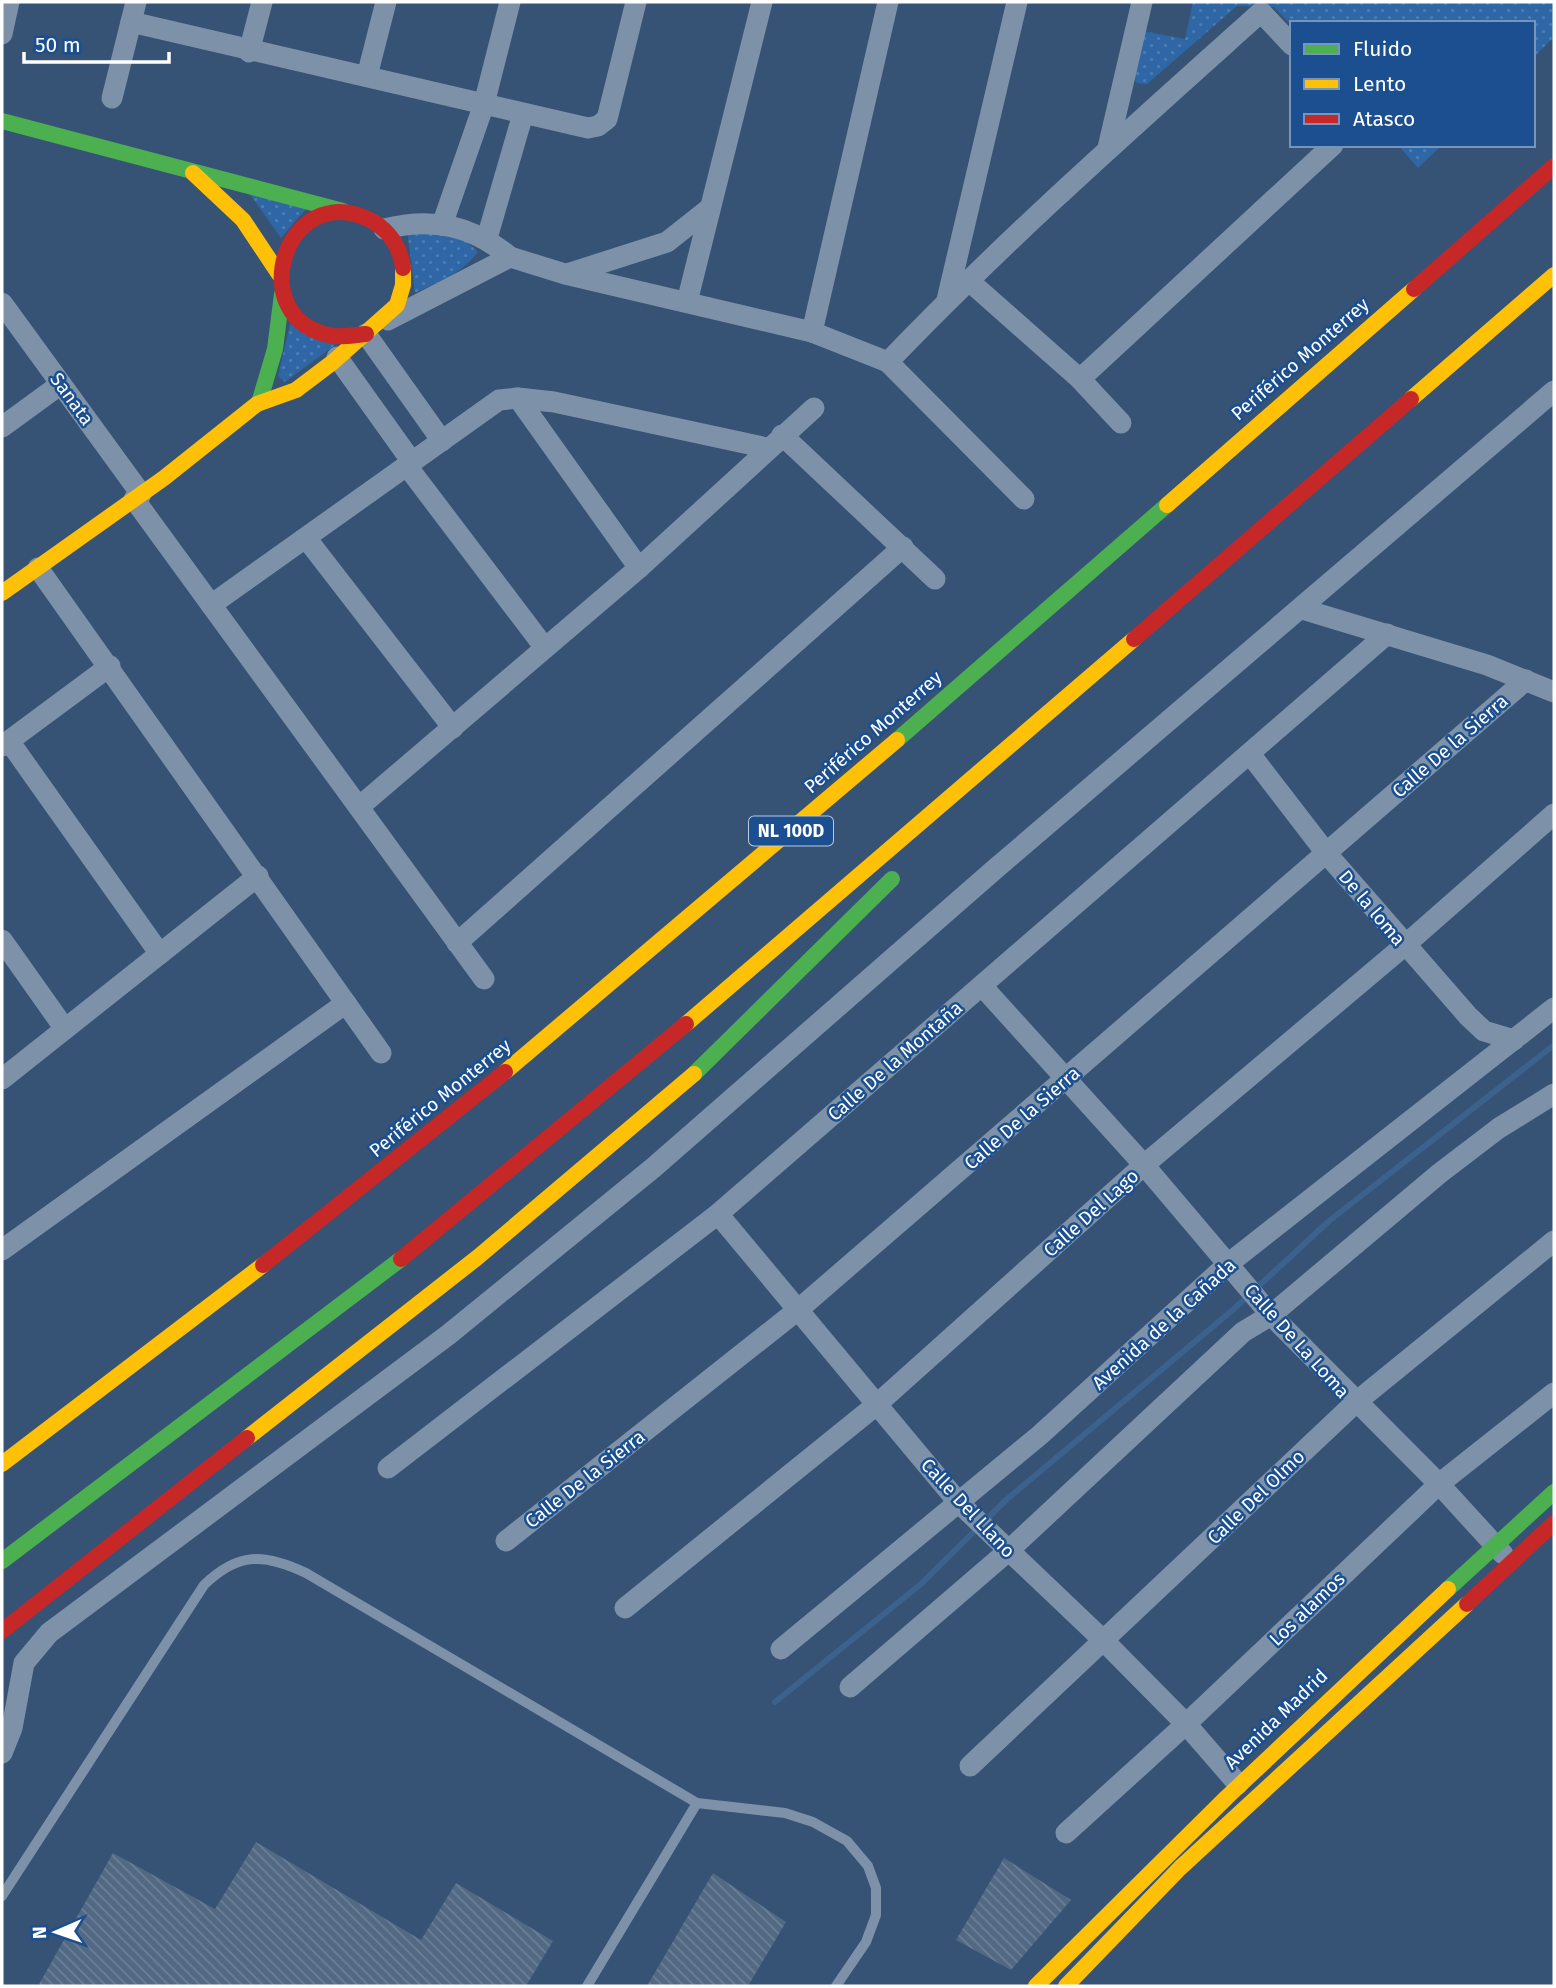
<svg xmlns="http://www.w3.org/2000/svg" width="1556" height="1988" viewBox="0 0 1556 1988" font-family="'Fira Sans',sans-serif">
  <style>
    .park { fill: url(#park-dots) }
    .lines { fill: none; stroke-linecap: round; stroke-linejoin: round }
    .stream { stroke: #3b618d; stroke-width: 6 }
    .building { fill: url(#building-back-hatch) }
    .lane { stroke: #7d92a8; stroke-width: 10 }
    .street { stroke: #7d92a8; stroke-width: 21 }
    .fast { stroke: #4caf50; stroke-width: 16 }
    .slow { stroke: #ffc107; stroke-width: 16 }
    .jam { stroke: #c62828; stroke-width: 16 }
    .labels { text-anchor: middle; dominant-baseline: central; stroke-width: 5; stroke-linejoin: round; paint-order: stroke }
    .shield { fill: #1b4f8f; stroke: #bbcadd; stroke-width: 2 }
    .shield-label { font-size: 18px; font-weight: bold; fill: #fff }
    .street-label { font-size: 19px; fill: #fff; stroke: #1b4f8f }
  </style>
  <defs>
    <pattern id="park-dots" width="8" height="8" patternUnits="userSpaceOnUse" patternTransform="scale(1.75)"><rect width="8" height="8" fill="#2f66a5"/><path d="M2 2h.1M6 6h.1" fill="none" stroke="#4e7db2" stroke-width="1.8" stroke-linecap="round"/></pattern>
    <pattern id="building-back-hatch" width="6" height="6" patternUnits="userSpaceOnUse" patternTransform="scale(1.75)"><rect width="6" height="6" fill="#526984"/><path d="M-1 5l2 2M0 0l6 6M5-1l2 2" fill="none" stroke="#6c8096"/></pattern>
  </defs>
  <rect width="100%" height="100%" fill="#365274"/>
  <g class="park">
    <path d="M1193,2H1554V37L1533,58V23H1292V26L1274,7L1237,6L1147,84L1137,83L1132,77L1143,31L1185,39Z"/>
    <path d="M1398,145H1442L1418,168Z"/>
    <path d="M249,193L307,208L281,238Z"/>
    <path d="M407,229L464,239L478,252C461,274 439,282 415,293Z"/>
    <path d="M291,320L335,345L285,382L278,376Z"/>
  </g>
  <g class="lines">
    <path class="stream" d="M775,1702L921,1584L1006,1500L1235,1308L1329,1221L1554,1045"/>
  </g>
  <g class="building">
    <path d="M256,1842L421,1940L456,1883L553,1941L526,1986H38L113,1853L215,1909Z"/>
    <path d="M1004,1858L1071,1900L1011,1970L956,1940Z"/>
    <path d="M713,1873L786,1922L748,1986H647Z"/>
  </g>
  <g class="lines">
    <g class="lane">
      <path d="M2,1896L204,1585C238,1552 264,1553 306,1573L697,1803L785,1813L813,1822L847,1841L868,1866L876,1888V1915L866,1942L836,1986"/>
      <path d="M587,1986L697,1803"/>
    </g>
    <g class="street">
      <path d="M136,2L131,22L588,128L598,126L607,119L636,2"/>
      <path d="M2,34L9,2"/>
      <path d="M249,52L262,2"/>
      <path d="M367,76L386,2"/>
      <path d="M112,98L131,22"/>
      <path d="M1108,148L1142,2"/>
      <path d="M442,225L484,104L510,2"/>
      <path d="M384,229C432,217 472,225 510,257L388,320"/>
      <path d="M487,238L523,114"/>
      <path d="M510,257L565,274L812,332L888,362C1006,239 1134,126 1261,12L1292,45"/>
      <path d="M567,274L667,242L710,208"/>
      <path d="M968,280L1080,379L1333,145"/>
      <path d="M947,300L1017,2"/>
      <path d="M687,302L762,2"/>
      <path d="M2,303L141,494"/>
      <path d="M812,332L888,2"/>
      <path d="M366,334L442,441"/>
      <path d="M337,357L412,462"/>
      <path d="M888,362L1024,499"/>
      <path d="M1080,379L1121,423"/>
      <path d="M518,398L639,568"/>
      <path d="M2,427L61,384"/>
      <path d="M782,435L935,579"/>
      <path d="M407,466L545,648"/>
      <path d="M134,499L484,979"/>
      <path d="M306,538L453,728"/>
      <path d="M38,568L381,1053"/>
      <path d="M211,605L499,400L518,398L554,402L767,448"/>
      <path d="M1302,609L1487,665L1554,692"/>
      <path d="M9,741L160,954"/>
      <path d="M2,746L110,666"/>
      <path d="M1250,754L1327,854L1468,1016L1484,1031L1514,1040"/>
      <path d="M359,807L639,568L814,408"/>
      <path d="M2,940L65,1029"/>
      <path d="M457,943L903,547"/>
      <path d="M982,986L1144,1165L1271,1315L1439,1484L1503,1554"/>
      <path d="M2,1079L258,876"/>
      <path d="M718,1214L959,1503L1104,1641L1186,1724L1238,1784"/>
      <path d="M2,1250L346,1003"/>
      <path d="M388,1468L718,1214L1387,634"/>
      <path d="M506,1541L799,1309L1526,680"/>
      <path d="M625,1608L875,1406L1144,1165L1404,946L1554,814"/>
      <path d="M781,1649L1040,1435L1228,1264L1554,1008"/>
      <path d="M850,1687L1007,1552L1243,1332L1271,1315L1440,1173L1499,1128L1554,1094"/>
      <path d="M2,1753L12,1728L24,1663L49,1633L448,1335L653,1168L994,870L1554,391"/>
      <path d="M970,1766L1355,1403L1554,1241"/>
      <path d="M1066,1833L1186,1724L1439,1484L1554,1393"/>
    </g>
    <g class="fast">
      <path d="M2,121L343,211"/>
      <path d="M259,403L275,349L282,294"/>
      <path d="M897,740L1167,505"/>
      <path d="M694,1074L892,879"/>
      <path d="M2,1561L401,1259"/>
      <path d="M1448,1589L1554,1492"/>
    </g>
    <g class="slow">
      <path d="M193,173L243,220L279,274"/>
      <path d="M1411,399L1554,275"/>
      <path d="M1167,505L1414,289"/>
      <path d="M2,593L164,478L257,404L296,390L333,362L397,305L403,285V268"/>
      <path d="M686,1024L1134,639"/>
      <path d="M505,1072L897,740"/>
      <path d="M247,1438L478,1257L694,1074"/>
      <path d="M2,1464L263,1265"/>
      <path d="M1036,1986L1227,1797L1448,1589"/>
      <path d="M1066,1986L1180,1868L1467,1604"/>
    </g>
    <g class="jam">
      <path d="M1414,289L1554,166"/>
      <path d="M366,334C356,335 344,337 334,336C240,322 285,175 372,221C390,231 401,249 403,268"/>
      <path d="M1134,639L1411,399"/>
      <path d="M401,1259L686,1024"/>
      <path d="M263,1265L505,1072"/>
      <path d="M1467,1604L1554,1523"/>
      <path d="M2,1631L247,1438"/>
    </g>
  </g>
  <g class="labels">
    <rect class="shield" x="749" y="816.5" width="84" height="29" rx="5"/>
    <g class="shield-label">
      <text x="791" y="831">NL 100D</text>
    </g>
    <g class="street-label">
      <text transform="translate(1300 359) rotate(-41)">Periférico Monterrey</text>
      <text transform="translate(72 399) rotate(54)">Sanata</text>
      <text transform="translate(873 732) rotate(-41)">Periférico Monterrey</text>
      <text transform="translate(1450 746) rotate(-41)">Calle De la Sierra</text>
      <text transform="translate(1372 908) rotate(50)">De la loma</text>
      <text transform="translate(895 1061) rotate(-41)">Calle De la Montaña</text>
      <text transform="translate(440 1098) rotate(-39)">Periférico Monterrey</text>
      <text transform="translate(1022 1118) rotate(-41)">Calle De la Sierra</text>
      <text transform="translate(1091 1213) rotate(-42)">Calle Del Lago</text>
      <text transform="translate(1164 1324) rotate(-42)">Avenida de la Cañada</text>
      <text transform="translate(1297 1341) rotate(48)">Calle De La Loma</text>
      <text transform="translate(585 1479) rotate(-38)">Calle De la Sierra</text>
      <text transform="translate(1256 1497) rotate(-44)">Calle Del Olmo</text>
      <text transform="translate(968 1508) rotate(47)">Calle Del Llano</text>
      <text transform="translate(1307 1609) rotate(-44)">Los alamos</text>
      <text transform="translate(1276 1719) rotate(-44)">Avenida Madrid</text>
    </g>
  </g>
  <rect width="1556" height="1988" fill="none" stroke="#ffffff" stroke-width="7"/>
  <rect x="1290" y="21" width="245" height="126" fill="#1b4f8f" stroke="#7695bc" stroke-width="2"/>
  <rect x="1304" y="44" width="35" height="10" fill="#4caf50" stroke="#7695bc" stroke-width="2"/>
  <text x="1353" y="56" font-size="21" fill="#ffffff">Fluido</text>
  <rect x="1304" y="79" width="35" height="10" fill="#ffc107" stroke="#7695bc" stroke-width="2"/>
  <text x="1353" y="91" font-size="21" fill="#ffffff">Lento</text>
  <rect x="1304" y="114" width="35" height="10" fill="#c62828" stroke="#7695bc" stroke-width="2"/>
  <text x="1353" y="126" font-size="21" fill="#ffffff">Atasco</text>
  <g transform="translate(56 1932) rotate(268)" stroke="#1b4f8f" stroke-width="5" paint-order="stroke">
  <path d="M0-5L12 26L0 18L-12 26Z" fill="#ffffff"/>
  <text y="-10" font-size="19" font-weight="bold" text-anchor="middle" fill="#ffffff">N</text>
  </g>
  <path d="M24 52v10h145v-10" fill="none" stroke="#ffffff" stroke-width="3.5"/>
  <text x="35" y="52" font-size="21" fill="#ffffff" stroke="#1b4f8f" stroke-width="5" paint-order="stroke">50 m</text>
</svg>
